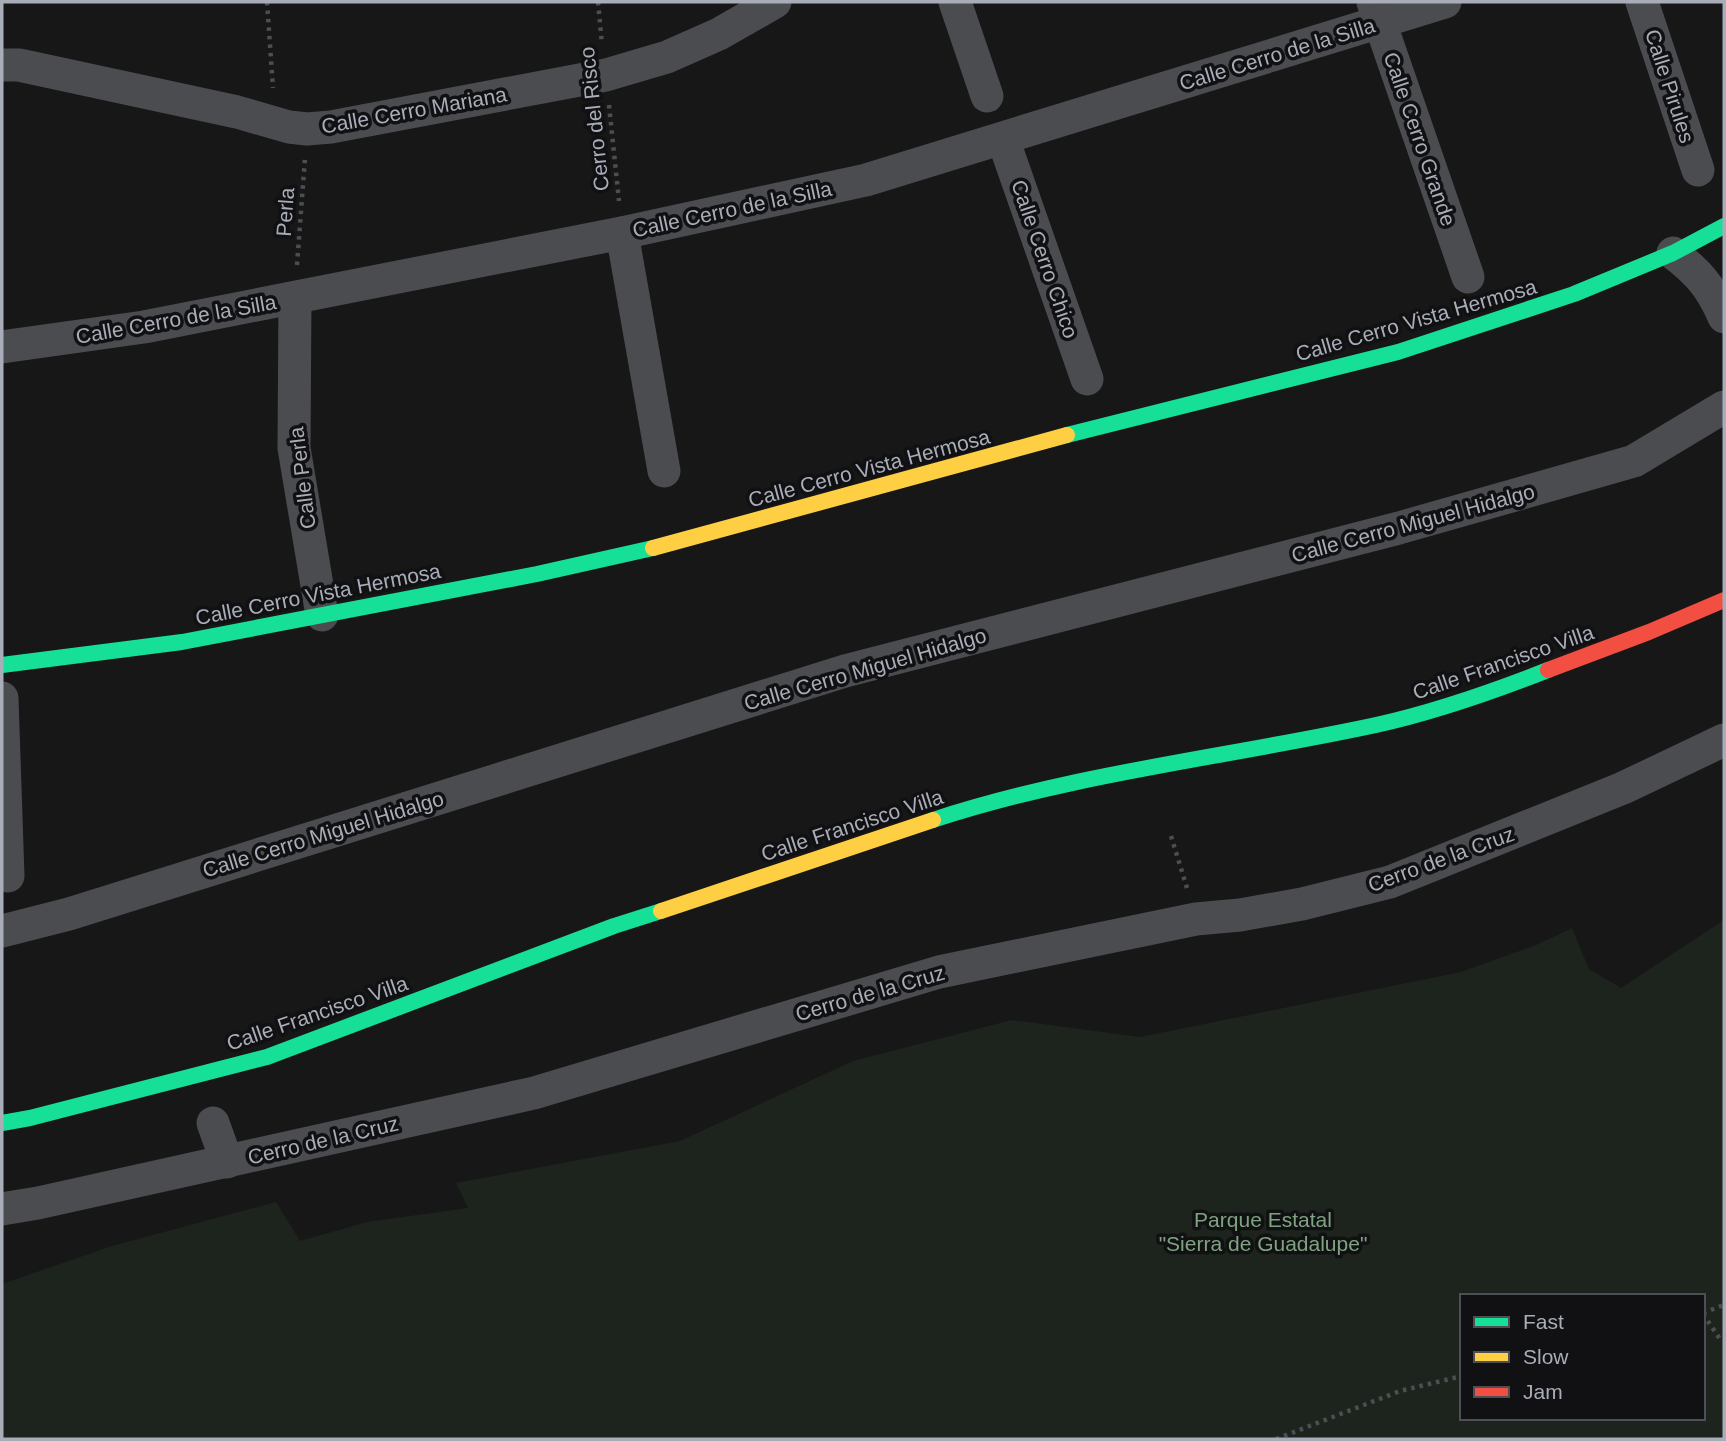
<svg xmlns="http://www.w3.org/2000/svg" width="1726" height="1441" viewBox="0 0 1726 1441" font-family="Arial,sans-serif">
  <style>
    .green { fill: #1d241e; fill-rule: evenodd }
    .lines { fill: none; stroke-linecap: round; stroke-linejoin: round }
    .path { stroke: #4d4e52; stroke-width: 4.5; stroke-dasharray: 3.5 5; stroke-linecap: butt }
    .street { stroke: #4b4c50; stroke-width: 33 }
    .fast { stroke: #16e098; stroke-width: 16 }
    .slow { stroke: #ffcf43; stroke-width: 16 }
    .jam { stroke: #f24e42; stroke-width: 16 }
    .labels { text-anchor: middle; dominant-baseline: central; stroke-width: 7; stroke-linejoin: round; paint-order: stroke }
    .street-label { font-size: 21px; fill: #a8adb8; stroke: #111113 }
    .park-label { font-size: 21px; fill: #7fa381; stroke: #111113 }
  </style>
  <rect width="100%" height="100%" fill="#171717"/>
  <path class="green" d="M1724,920V1439H2V1284L112,1246L276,1202L300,1241L367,1222L468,1208L456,1183L680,1141L853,1061L1012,1020L1140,1037L1461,972L1534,946L1572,928L1589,969L1621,988ZM1462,1296H1703V1418H1462Z"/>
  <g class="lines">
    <g class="path">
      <path d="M267,2L273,88"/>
      <path d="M598,2L602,44"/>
      <path d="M609,105L619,201"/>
      <path d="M297,265L305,158"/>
      <path d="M1171,836L1187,888"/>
      <path d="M1703,1313L1724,1305"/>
      <path d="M1703,1314L1720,1339L1724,1341"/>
      <path d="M1276,1439L1400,1391L1462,1376"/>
    </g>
    <g class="street">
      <path d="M955,2L987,96"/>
      <path d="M1373,2L1468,277"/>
      <path d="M1642,2L1698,170"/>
      <path d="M2,65H19L237,112L289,127L307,129L331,127L606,75L667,57L719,34L775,2"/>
      <path d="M1003,139L1087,379"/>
      <path d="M622,233L664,471"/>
      <path d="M1673,253C1699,273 1711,287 1724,317"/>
      <path d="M295,298L294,448L322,615"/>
      <path d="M2,347L144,327L622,233L866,180L1445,2"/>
      <path d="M2,698L8,876"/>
      <path d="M2,931L69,914L845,671L1399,528L1634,461L1724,407"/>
      <path d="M213,1123L227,1162"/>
      <path d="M2,1209L38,1203L534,1093L939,972L1196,919L1240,915L1302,904L1390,882L1623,788L1724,740"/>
    </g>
    <g class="fast">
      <path d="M1067,435L1398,352L1574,294L1673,253L1724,226"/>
      <path d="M2,665L182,642L537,574L653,548"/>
      <path d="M933,820C1076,773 1228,757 1376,725C1435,712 1492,692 1548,670"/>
      <path d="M2,1123L30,1118L267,1057L614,926L661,911"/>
    </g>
    <g class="slow">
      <path d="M653,548L1067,435"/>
      <path d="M661,911L933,820"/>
    </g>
    <path class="jam" d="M1548,670L1649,632L1724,600"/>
  </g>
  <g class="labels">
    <g class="street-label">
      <text transform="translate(1277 54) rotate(-17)">Calle Cerro de la Silla</text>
      <text transform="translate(1670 86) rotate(72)">Calle Pirules</text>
      <text transform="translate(414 110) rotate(-10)">Calle Cerro Mariana</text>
      <text transform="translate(594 119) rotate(-96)">Cerro del Risco</text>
      <text transform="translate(1420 139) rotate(71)">Calle Cerro Grande</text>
      <text transform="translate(732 209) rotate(-12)">Calle Cerro de la Silla</text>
      <text transform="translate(285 212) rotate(-86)">Perla</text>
      <text transform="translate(1045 259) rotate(71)">Calle Cerro Chico</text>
      <text transform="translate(176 319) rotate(-10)">Calle Cerro de la Silla</text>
      <text transform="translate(1416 320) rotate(-16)">Calle Cerro Vista Hermosa</text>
      <text transform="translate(869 468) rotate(-15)">Calle Cerro Vista Hermosa</text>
      <text transform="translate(302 478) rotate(-97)">Calle Perla</text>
      <text transform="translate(1413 523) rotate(-15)">Calle Cerro Miguel Hidalgo</text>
      <text transform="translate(318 594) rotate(-11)">Calle Cerro Vista Hermosa</text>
      <text transform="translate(1503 662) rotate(-19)">Calle Francisco Villa</text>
      <text transform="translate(865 669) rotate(-16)">Calle Cerro Miguel Hidalgo</text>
      <text transform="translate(852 825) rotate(-18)">Calle Francisco Villa</text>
      <text transform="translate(323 834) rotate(-17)">Calle Cerro Miguel Hidalgo</text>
      <text transform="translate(1441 859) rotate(-20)">Cerro de la Cruz</text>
      <text transform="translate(870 993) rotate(-16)">Cerro de la Cruz</text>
      <text transform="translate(317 1013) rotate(-19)">Calle Francisco Villa</text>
      <text transform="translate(323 1140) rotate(-13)">Cerro de la Cruz</text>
    </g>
    <g class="park-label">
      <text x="1263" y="1219">Parque Estatal<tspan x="1263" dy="24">"Sierra de Guadalupe"</tspan></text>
    </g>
  </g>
  <rect width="1726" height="1441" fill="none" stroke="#a8adb8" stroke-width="7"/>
  <rect x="1460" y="1294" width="245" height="126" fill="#111113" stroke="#4d4f55" stroke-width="2"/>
  <rect x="1474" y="1317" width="35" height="10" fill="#16e098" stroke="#4d4f55" stroke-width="2"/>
  <text x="1523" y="1329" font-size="21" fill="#a8adb8">Fast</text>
  <rect x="1474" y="1352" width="35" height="10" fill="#ffcf43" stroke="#4d4f55" stroke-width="2"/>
  <text x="1523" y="1364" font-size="21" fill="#a8adb8">Slow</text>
  <rect x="1474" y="1387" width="35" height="10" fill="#f24e42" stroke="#4d4f55" stroke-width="2"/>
  <text x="1523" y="1399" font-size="21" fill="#a8adb8">Jam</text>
</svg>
